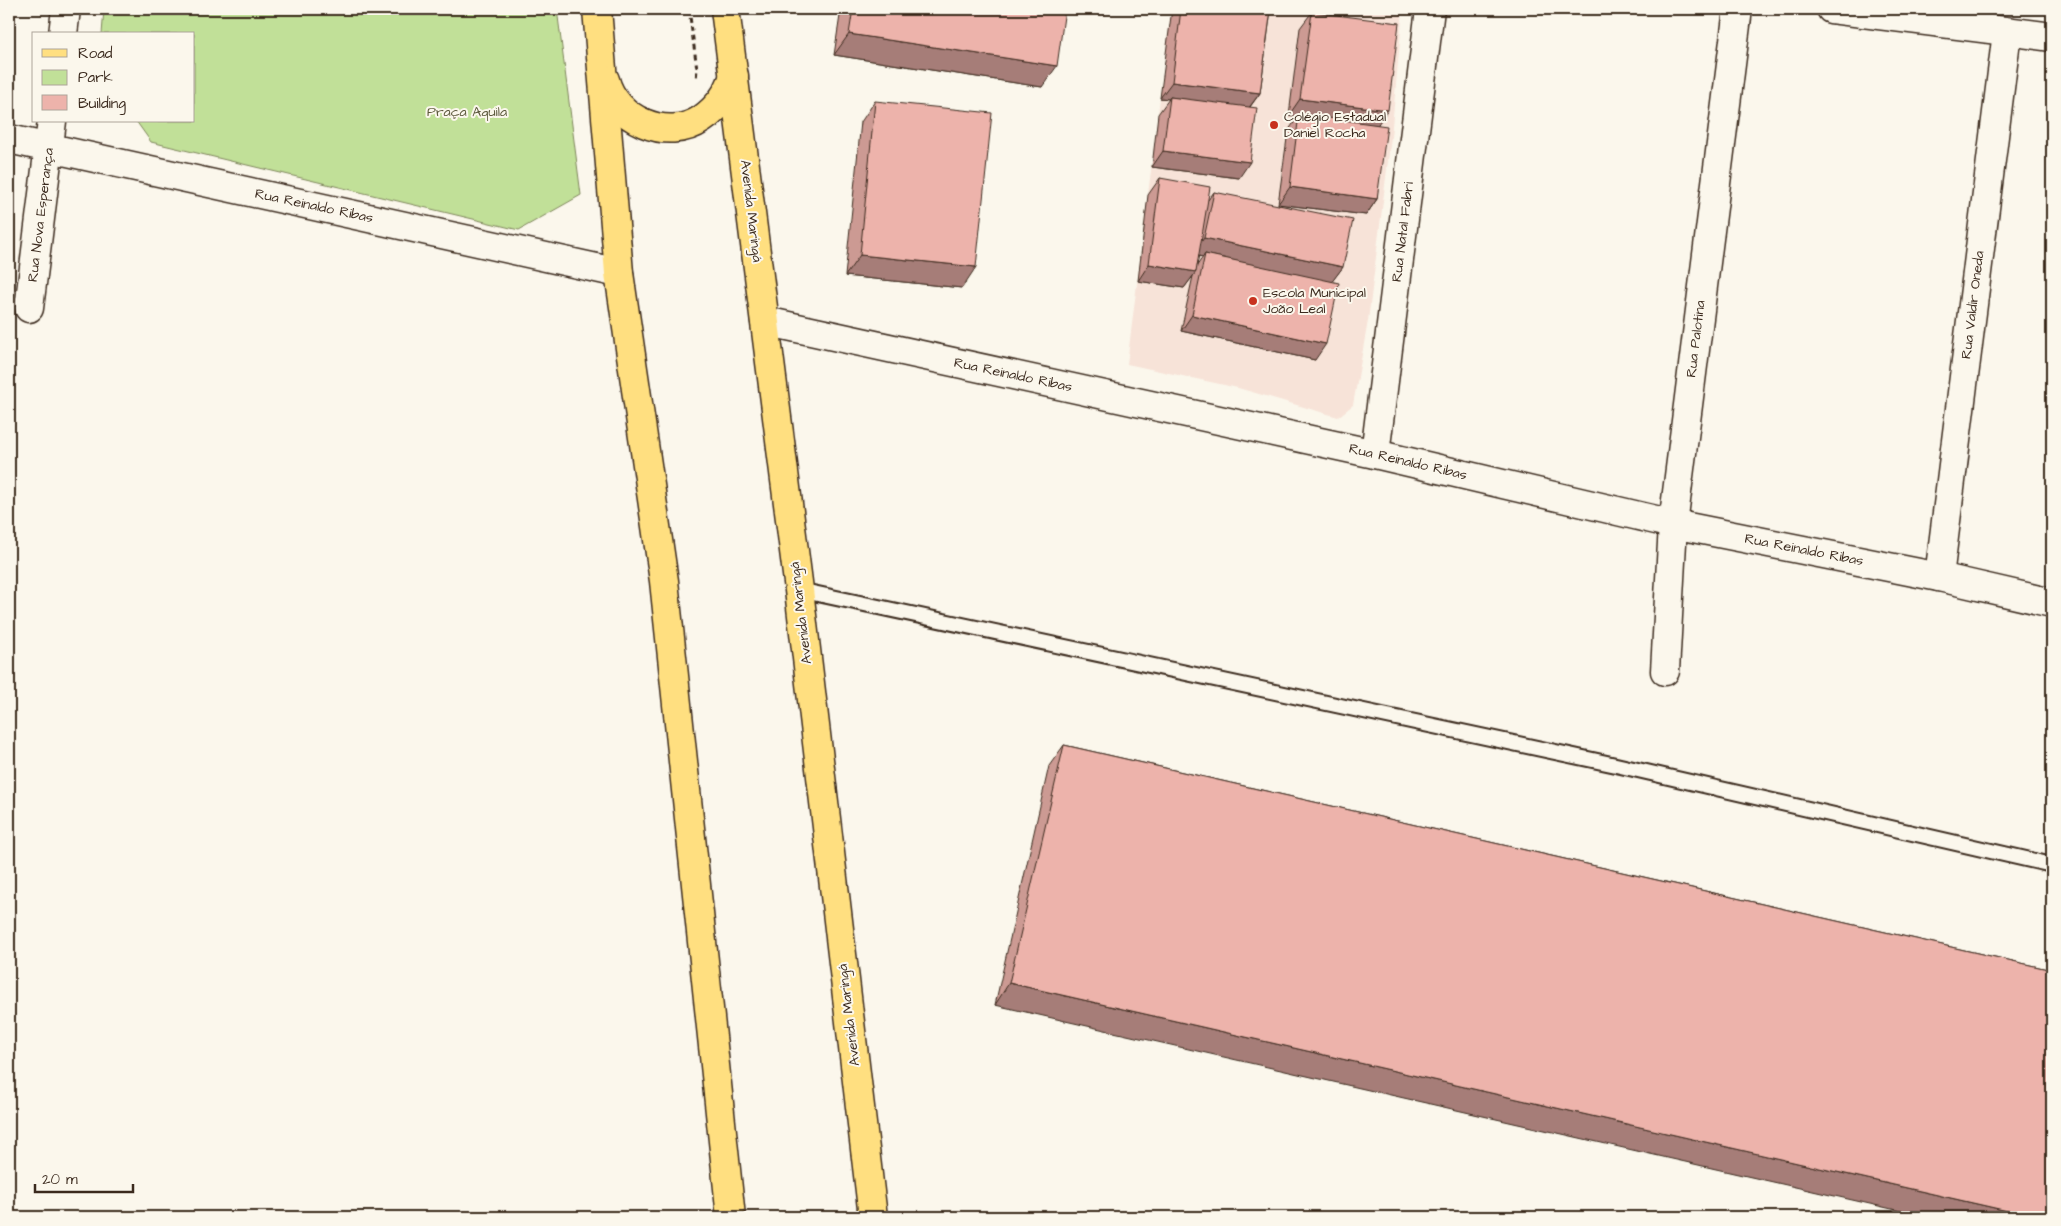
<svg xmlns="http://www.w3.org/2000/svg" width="2061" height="1226" viewBox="0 0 2061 1226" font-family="'Architects Daughter',sans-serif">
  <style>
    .built { fill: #f7e3d8 }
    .green { fill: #c1e098; stroke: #7e855b }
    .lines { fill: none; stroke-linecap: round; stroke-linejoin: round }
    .service-casing { stroke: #3b2a1e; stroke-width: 18 }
    .minor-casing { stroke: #3b2a1e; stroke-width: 31 }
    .primary-casing { stroke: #3b2a1e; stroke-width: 31 }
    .path { stroke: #3b2a1e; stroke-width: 3; stroke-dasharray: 5 4; stroke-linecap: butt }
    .service { stroke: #fbf7ec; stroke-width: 14 }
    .minor { stroke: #fbf7ec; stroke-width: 28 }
    .primary { stroke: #ffdf80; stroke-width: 28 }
    .wall { fill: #cc9a93; stroke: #3b2a1e; fill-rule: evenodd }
    .shaded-wall { fill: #a67d78; stroke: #3b2a1e }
    .building { fill: #edb3ab; stroke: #3b2a1e }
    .poi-dot { fill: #c8321e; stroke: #fbf7ec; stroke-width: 2 }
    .labels { text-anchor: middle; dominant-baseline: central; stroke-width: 4; stroke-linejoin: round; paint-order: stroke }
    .park-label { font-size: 14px; fill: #5c583c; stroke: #fbf7ec }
    .poi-label { font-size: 14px; fill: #3b2a1e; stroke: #fbf7ec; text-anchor: start }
    .street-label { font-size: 14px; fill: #3b2a1e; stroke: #fbf7ec }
  </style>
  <rect width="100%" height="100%" fill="#fbf7ec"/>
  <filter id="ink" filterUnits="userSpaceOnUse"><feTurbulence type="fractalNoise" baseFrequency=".02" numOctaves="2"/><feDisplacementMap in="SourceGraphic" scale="10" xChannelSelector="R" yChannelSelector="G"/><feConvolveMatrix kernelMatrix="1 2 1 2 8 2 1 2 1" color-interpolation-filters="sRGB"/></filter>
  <g filter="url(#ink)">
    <path class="built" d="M1171,9H1403L1391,137L1368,321L1353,405L1338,417L1238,388L1127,364Z"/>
    <path class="green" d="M104,9H557L581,195L519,230L151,142L136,121H194V34H102Z"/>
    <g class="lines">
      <g class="service-casing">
        <path id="service" d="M799,590L1616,765L2052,865"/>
      </g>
      <g class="minor-casing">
        <g id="minor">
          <path d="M1831,9L2052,37"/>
          <path d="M63,34L66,9"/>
          <path d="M9,139L619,273"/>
          <path d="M29,308L52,121"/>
          <path d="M765,321L1375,454L1673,524L1939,577L2052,603"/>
          <path d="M1375,454L1430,9"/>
          <path d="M1939,577L2007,32"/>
          <path d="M1665,671L1673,524L1738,9"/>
        </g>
      </g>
      <g class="primary-casing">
        <g id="primary">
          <path d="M597,9L619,273L664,581L731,1217"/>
          <path d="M725,9L799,590L873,1217"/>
          <path d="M605,80C615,119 667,143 702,119C718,108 728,94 734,76"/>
        </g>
      </g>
      <path class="path" d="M689,9L697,69L696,80"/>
      <use href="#service" class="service"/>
      <use href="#minor" class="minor"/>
      <use href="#primary" class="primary"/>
    </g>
    <g class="wall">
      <path d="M841,9H1065L1042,87L834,55Z"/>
      <path d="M1172,9H1271L1260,93L1250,107L1239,178L1152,167L1158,114L1169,99L1160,98Z"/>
      <path d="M1312,12L1378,124L1377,199L1366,215L1278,204L1288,131L1298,117L1289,115L1300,28Z"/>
      <path d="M875,101L962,288L845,276L861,122Z"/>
      <path d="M1160,178L1208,200L1214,192L1343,267L1332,281L1315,360L1181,331L1193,276L1184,288L1138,281L1148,195ZM1198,256L1203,257L1196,267Z"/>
      <path d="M1064,745L2052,970L995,1005L1049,766Z"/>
    </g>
    <g class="shaded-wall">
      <path d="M849,34L1057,66L1042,87L834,55Z"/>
      <path d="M1172,82L1260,93L1248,109L1170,97L1169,99L1160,98Z"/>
      <path d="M1300,99L1388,110L1376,127L1299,114L1298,117L1289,115Z"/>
      <path d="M1163,151L1250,162L1239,178L1152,167Z"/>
      <path d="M1290,187L1377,199L1366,215L1278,204Z"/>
      <path d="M1204,238L1343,267L1331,283L1205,254L1203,257L1192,255Z"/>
      <path d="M860,255L976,267L962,288L845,276Z"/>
      <path d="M1149,264L1196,272L1184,288L1138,281Z"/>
      <path d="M1192,315L1326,344L1315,360L1181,331Z"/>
      <path d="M1009,983L2034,1217H1927L995,1005Z"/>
    </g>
    <g class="building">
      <path d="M853,9H1065L1057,66L849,34Z"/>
      <path d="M1181,9H1271L1260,93L1172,82Z"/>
      <path d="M1312,12L1399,23L1388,110L1300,99Z"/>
      <path d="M1170,97L1257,108L1250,162L1163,151Z"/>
      <path d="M875,101L992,113L976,267L860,255Z"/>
      <path d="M1299,114L1387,126L1377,199L1290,187Z"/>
      <path d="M1160,178L1210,187L1196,272L1149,264Z"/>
      <path d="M1214,192L1353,220L1343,267L1204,238Z"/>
      <path d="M1205,254L1339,283L1326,344L1192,315Z"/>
      <path d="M1064,745L2052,970V1217H2034L1009,983Z"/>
    </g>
  </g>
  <g class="poi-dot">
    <circle cx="1274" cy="125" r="5"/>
    <circle cx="1253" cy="301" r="5"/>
  </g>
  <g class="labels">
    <g class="park-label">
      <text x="467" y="112">Praça Aquila</text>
    </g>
    <g class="poi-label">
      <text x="1284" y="117">Colégio Estadual<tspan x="1284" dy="16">Daniel Rocha</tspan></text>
      <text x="1263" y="293">Escola Municipal<tspan x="1263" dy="16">João Leal</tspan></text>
    </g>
    <g class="street-label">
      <text transform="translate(314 206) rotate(12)">Rua Reinaldo Ribas</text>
      <text transform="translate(751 211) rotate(83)">Avenida Maringá</text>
      <text transform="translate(41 215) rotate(-83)">Rua Nova Esperança</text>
      <text transform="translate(1403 232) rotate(-83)">Rua Natal Fabri</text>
      <text transform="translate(1973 305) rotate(-83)">Rua Valdir Oneda</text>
      <text transform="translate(1696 339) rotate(-83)">Rua Palotina</text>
      <text transform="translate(1013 375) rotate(12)">Rua Reinaldo Ribas</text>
      <text transform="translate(1408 462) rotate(13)">Rua Reinaldo Ribas</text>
      <text transform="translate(1804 550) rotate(11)">Rua Reinaldo Ribas</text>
      <text transform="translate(801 613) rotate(-97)">Avenida Maringá</text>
      <text transform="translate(849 1015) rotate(-97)">Avenida Maringá</text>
    </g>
  </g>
  <rect width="2061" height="1226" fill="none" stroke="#fbf7ec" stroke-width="30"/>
  <rect x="15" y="15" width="2031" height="1196" fill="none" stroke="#3b2a1e" stroke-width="2" filter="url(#ink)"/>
  <rect x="32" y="32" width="162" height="90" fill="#fbf7ec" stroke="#aea59a"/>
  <rect x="42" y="49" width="25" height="8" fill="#ffdf80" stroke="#aea59a"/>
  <text x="78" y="58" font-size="15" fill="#3b2a1e">Road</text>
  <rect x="42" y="70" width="25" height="15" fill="#c1e098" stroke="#aea59a"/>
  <text x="78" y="82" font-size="15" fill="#3b2a1e">Park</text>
  <rect x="42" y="95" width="25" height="15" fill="#edb3ab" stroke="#aea59a"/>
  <text x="78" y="108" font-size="15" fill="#3b2a1e">Building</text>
  <path d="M35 1184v8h98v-8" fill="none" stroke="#3b2a1e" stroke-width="2.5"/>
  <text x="42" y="1184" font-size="15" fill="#3b2a1e" stroke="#fbf7ec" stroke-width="4" paint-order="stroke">20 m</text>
</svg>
